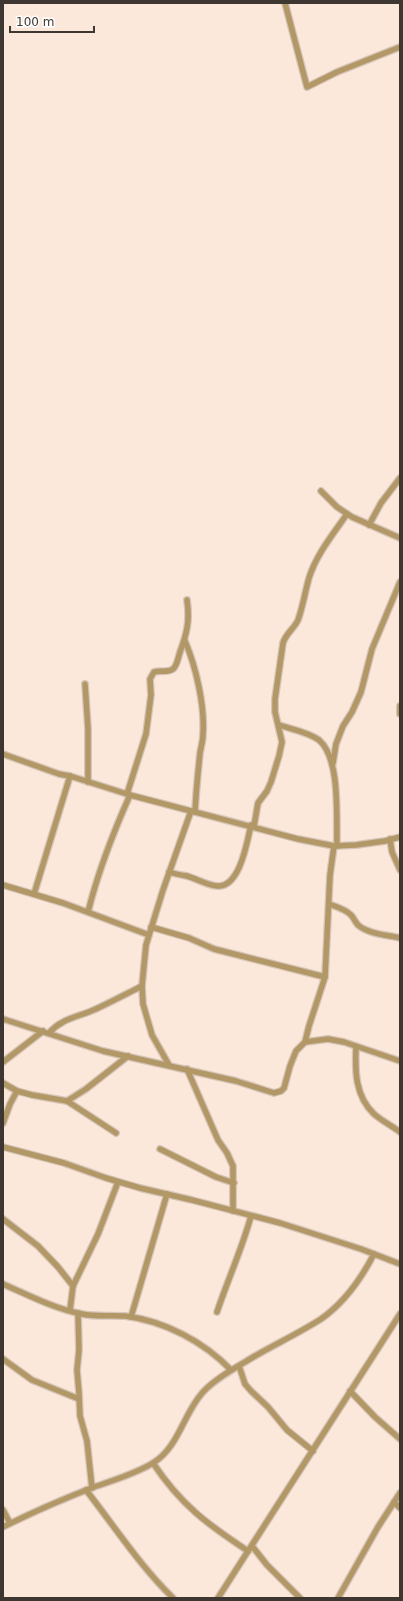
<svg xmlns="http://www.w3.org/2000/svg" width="403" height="1601" viewBox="0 0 403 1601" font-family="'DejaVu Sans',sans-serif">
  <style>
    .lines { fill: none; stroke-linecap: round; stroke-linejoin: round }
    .minor-casing { stroke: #d6c5b8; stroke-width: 8 }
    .minor { stroke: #b39867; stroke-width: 5.5 }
  </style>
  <rect width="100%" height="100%" fill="#fce8da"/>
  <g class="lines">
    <g class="minor-casing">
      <g id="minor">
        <path d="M285,3L307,87L337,72L400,47"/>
        <path d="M321,491L337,507L352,517L400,538"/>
        <path d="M369,525L381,503L400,478"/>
        <path d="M185,641C196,667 205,706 203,734C203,741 201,747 200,753C198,772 196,792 195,812"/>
        <path d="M85,684L88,729V782"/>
        <path d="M400,706V714"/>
        <path d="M279,725C291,729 308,732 319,740C341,759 336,818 337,846"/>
        <path d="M3,754L59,774L70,776L130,795L298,839L334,846L356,845L385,841L400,837"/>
        <path d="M333,763L336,744L343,726L352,712L361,692L372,649L400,582"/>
        <path d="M127,794L146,734L151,695L150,679L154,672C159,670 168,673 173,669C177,666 178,658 180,652C187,633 190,621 187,600"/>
        <path d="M254,826L258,803L267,791L271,782L279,756L282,742L275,712V699L283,643C286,633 294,629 298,620C303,606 305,592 309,578C316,555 333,534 347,514"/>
        <path d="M390,839L392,852L400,870"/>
        <path d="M169,872C175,874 181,875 187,876C197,879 207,885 217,886C240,888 247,842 251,825"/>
        <path d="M3,885L63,903L149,935"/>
        <path d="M34,894L70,776"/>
        <path d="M329,904C337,907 345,909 351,915C354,918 355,922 358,925C368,934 387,935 400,938"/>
        <path d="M88,912C98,872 113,833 130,795"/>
        <path d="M151,927L189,938L214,949L325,977"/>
        <path d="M3,1019L103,1051L236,1081L274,1093L281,1091L284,1088L290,1066L296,1051L305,1042L328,1039L344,1042L400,1061"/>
        <path d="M49,1033C63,1017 80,1017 98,1008C113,1001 128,993 142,986"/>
        <path d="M305,1042L309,1026L325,977L330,875L334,846"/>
        <path d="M356,1047C355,1071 355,1096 374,1114C382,1121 392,1126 400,1132"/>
        <path d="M3,1062L43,1031"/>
        <path d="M169,1065L152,1035L143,1004L142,986L146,945L163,890L191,811"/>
        <path d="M187,1069L218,1140L227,1153L233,1166V1211"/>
        <path d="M3,1083L17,1091L32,1095L67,1101L86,1089L128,1056"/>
        <path d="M67,1101L116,1133"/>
        <path d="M3,1123L10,1104L17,1091"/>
        <path d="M3,1147L64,1163L106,1178L140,1188L192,1200L280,1223L361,1249L400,1264"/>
        <path d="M160,1149L216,1177L234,1183"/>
        <path d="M3,1219L38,1246L58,1267L73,1286"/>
        <path d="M3,1284C28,1295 55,1309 82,1314C95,1317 111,1315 125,1316C165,1321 204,1342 231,1370"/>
        <path d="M70,1310L73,1286L98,1234L118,1182"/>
        <path d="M217,1312C228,1279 242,1249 251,1216"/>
        <path d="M78,1313L79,1350L77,1370L79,1393L80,1416L87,1441L92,1488"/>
        <path d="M131,1317L167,1194"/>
        <path d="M3,1359L32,1380L79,1399"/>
        <path d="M239,1366L245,1384L251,1391L268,1407L287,1430L313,1451"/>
        <path d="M350,1391L375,1417L400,1439"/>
        <path d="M153,1463C181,1505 207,1524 248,1551"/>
        <path d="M86,1490C115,1527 140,1566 173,1598"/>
        <path d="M394,1502L400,1508"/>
        <path d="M3,1510L10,1523"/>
        <path d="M3,1527C33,1512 63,1499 94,1487C114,1480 135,1474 153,1463C179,1447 183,1414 203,1392C214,1380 230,1371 245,1362C269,1347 296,1335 321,1319C344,1303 361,1279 374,1254"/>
        <path d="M252,1546L267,1565L300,1598"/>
        <path d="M218,1598L400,1314"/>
        <path d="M338,1598L378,1527L400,1493"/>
      </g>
    </g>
    <use href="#minor" class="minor"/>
  </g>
  <rect width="403" height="1601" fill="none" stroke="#3e3731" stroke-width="8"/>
  <path d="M10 26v6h84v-6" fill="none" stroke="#3e3731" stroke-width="2"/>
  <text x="16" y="26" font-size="12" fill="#3e3731" stroke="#ffffff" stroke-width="3" paint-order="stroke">100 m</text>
</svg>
